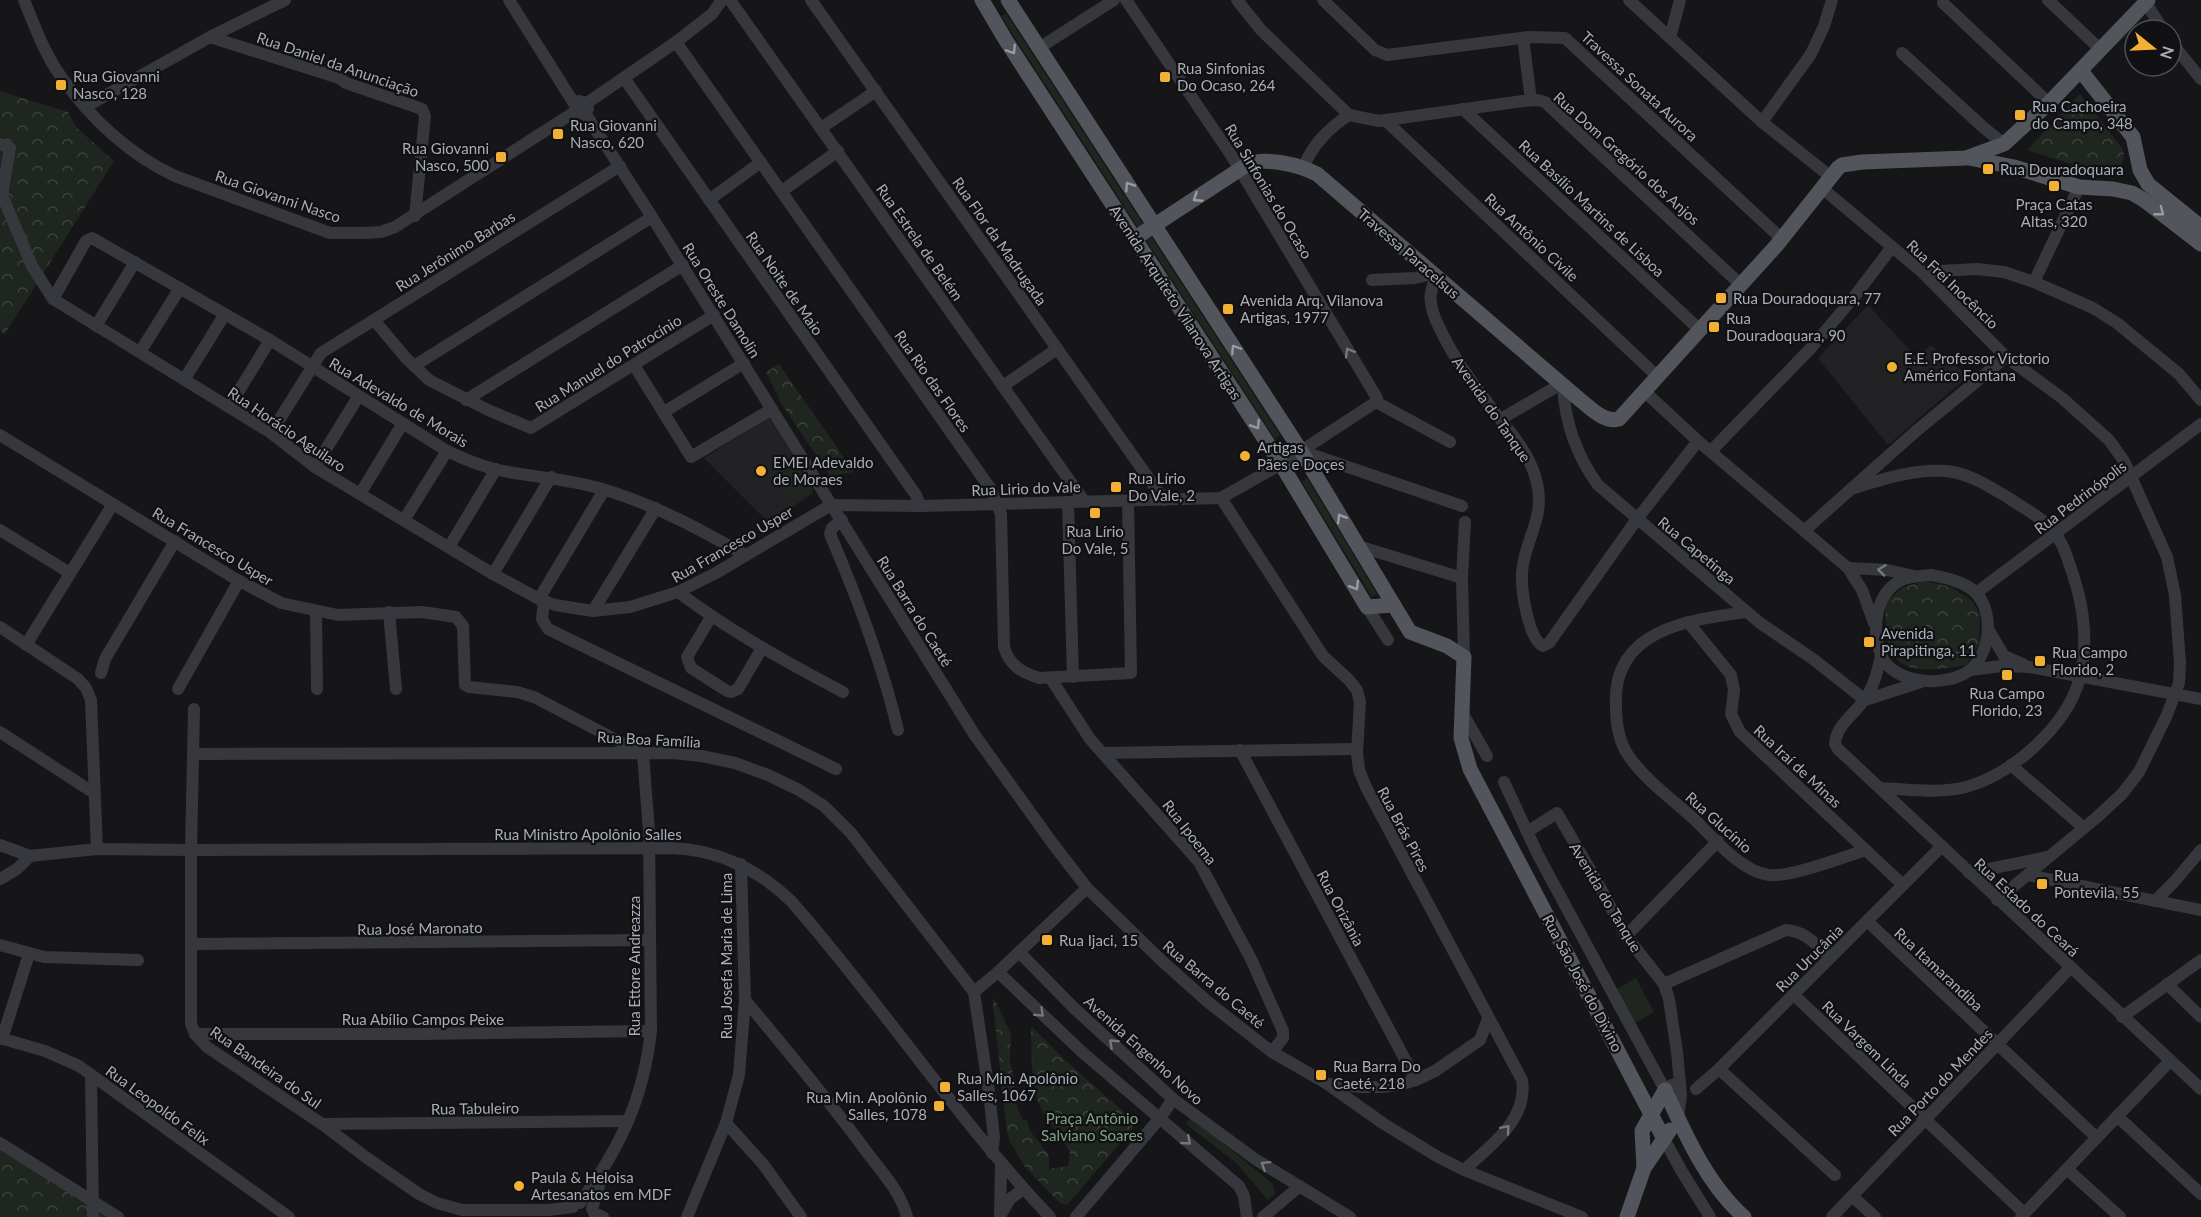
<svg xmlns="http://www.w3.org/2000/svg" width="2201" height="1217" viewBox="0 0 2201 1217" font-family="Lato,sans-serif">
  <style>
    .built { fill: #222225 }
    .green { fill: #1e261f }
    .forest { fill: url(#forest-crowns) }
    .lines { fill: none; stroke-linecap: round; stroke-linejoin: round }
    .minor { stroke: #37383d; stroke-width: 12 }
    .major { stroke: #53555c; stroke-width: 15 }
    .oneway { stroke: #979ba6 }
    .oneway2 { stroke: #757881 }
    .poi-dot { fill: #f2b134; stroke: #111113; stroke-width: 2 }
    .labels { text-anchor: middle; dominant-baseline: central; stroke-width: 4.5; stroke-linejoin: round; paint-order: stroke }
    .street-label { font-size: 15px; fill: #a8adb8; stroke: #111113 }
    .poi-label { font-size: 15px; fill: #a8adb8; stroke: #111113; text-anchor: start }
    .park-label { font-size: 15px; fill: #7fa381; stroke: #111113 }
  </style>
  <defs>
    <pattern id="forest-crowns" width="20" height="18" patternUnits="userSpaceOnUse" patternTransform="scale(1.5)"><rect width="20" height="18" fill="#1e261f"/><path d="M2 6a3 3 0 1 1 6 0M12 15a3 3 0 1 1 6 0" fill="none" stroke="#3c433d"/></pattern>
  </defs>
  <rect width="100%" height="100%" fill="#161618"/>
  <g class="built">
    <path d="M1868,305L1917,358L1931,345L1968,376L1888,445L1818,358Z"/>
    <path d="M769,417L813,489L812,494L769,523L704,458Z"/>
  </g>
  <g class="green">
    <path d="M1006,13L1280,435L1275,439L1001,16Z"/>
    <path d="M792,459L811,489L790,503L771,473Z"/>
    <path d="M1307,478L1377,594L1372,597L1302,482Z"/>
    <path d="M1636,978L1654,1012L1635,1023L1617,989Z"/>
    <path d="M1191,1117L1273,1184L1275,1194L1268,1200L1235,1162L1186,1124Z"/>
  </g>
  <g class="forest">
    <path d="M0,91L68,112L76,127L114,161L5,334L0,331Z"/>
    <path d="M2080,94L2122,148L2124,155L2122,164L2114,173L2101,174L2027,150Z"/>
    <path d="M779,364L854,472L830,476L781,403L766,372Z"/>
    <path d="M1923,581L1951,587L1972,601L1980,614L1979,645L1966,665C1904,676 1882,670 1886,602L1902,588Z"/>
    <path d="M994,998L1011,1034L1010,1061L1015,1084V1102L1022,1119L1027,1121L1030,1131L1049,1155V1169L1068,1166L1070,1152C1060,1134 1045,1120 1038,1101C1030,1077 1032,1050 1031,1026L1064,1059L1135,1122L1133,1128L1067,1205L1060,1203L1025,1167L1009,1140L1006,1125L993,1003Z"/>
    <path d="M0,1145L112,1217H0Z"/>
  </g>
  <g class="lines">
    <g class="minor">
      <path d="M24,0C35,27 45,55 62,78C91,119 130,155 175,176L330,233H365L381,232L395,227L576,111"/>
      <path d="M509,0L575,105L576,111L583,114L588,109L587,103L579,101L575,105"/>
      <path d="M730,0L1084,501"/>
      <path d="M811,0L1164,500"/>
      <path d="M1126,0L1231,155L1377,398L1376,402"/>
      <path d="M1237,0L1261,30L1349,115L1379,121L1523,101L1537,100L1545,102L1740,284"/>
      <path d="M1323,0L1375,50L1387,55L1529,37L1565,38L1782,239"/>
      <path d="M1629,0L1762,122L1831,177"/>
      <path d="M2048,0L2101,50"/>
      <path d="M1943,3L2049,103"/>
      <path d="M2146,3L2163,30"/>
      <path d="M210,37L339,78L346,83L422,109L425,116L415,216"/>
      <path d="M1523,38L1531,100"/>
      <path d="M1670,38L1680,0"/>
      <path d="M676,42L990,488L1001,514L1004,647C1010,666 1021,672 1039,678L1131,673L1128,501"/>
      <path d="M2171,42L2201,79"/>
      <path d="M1039,48L1114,0"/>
      <path d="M1902,53L1984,128L2004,144"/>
      <path d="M624,78L916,495L920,506"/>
      <path d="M587,103L676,42L712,14L722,0"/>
      <path d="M85,107L210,37L285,0"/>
      <path d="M1463,109L1700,330"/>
      <path d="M585,113L652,217L974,734L1053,844L1087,888L1162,961L1208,1002L1272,1052L1326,1083L1384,1124L1438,1157L1464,1170L1582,1217"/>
      <path d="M1385,120L1658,377"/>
      <path d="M1762,122L1811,54L1824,26L1832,0"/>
      <path d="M821,128L876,91"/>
      <path d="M0,144L10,148L2,195L32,266L53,299"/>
      <path d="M1304,167C1311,146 1330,127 1349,115"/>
      <path d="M1822,188L1922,272L2006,357L2062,398L2109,440L2124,461L2167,557L2175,595L2180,663L2179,683L2167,715L2139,772L2122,794L2096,818L1997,900"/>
      <path d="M782,191L838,151"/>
      <path d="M709,200L761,162"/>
      <path d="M1922,272L1977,269L2004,272L2034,282L2093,308L2117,323L2179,374L2201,400"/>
      <path d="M1436,277C1433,285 1429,294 1431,303C1432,312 1436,321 1440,329C1452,355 1470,380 1487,402C1505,427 1528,449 1536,479C1547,518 1524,539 1522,573C1521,589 1528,638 1543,646L1549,643L1637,519L1698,441"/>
      <path d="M1372,280L1415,278L1432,274"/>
      <path d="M2034,282L2079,187"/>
      <path d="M374,320L406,358L429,380L488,410L531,428L714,315"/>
      <path d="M96,326L135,262"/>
      <path d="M140,352L180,288"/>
      <path d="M634,365L691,457L772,409"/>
      <path d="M414,366L652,217"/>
      <path d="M184,380L225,314"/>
      <path d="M1003,386L1057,349"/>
      <path d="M1563,386C1565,423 1576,455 1598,485L1760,623L1813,659L1865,700"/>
      <path d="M1645,392L1698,441L1848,568L1862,590L1874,623"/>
      <path d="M466,400L683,265"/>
      <path d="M1376,402L1450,442"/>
      <path d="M229,407L270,340"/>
      <path d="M664,412L744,363"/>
      <path d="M1501,419L1561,384"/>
      <path d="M271,433L321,353L620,166"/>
      <path d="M0,435L234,578L281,603L338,615L422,612L456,617L463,626L465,685L469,687L517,692L534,697L643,754L649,831L651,1031C643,1101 620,1147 580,1203"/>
      <path d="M1301,451L1462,506"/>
      <path d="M1711,451L1811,348L1854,297L1892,247"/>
      <path d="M315,467L358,397"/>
      <path d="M1851,489C1883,479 1919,467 1953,472C1973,476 1990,487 2007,497C2023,508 2042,517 2054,532C2064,544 2069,563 2074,578C2084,608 2088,646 2080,677C2068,725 2013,774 1966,787C1939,794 1907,789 1880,788"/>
      <path d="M360,494L403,423"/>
      <path d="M1221,498L1323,656L1349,680L1357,690L1360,702L1357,753L1359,770L1366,787L1522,1080C1528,1120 1491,1145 1464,1170"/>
      <path d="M1068,502L1073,677"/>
      <path d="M404,520L447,451"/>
      <path d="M842,520L832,528L830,534C857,597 882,663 898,730"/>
      <path d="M0,530L70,573"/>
      <path d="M1804,531L1915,432L2006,357"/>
      <path d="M1358,546L1462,578"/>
      <path d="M449,547L496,469"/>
      <path d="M745,555C698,528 651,503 599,488C564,478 529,477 494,469C478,465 462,458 447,451L270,340L92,238L86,241L53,299L271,433L315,467L493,574L539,599L555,605L593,611L630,607L678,592L716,573L831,505L920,506L1221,498L1281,464L1376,402"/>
      <path d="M1848,568L1887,570L1914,576"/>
      <path d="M493,574L551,477"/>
      <path d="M1931,575C1946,578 1962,581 1974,591C1995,610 1991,653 1970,670C1947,688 1893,685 1881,655C1871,629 1875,591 1904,579C1913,576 1922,576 1931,575Z"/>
      <path d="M678,592C730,631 786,662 843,692"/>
      <path d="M1976,593L2201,424"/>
      <path d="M539,599L604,490"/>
      <path d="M544,601L542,619L548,629L836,769"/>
      <path d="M1367,607L1388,640"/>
      <path d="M316,611L317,689"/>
      <path d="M593,611L656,508"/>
      <path d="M389,612L396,689"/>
      <path d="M1746,612C1687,620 1611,630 1616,707C1616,724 1619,741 1628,755C1645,780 1672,799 1694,819C1714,838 1741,872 1769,875C1789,878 1843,857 1866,850"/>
      <path d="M711,617L687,657L691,668L727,691L731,692L738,689L762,648"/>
      <path d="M1688,622L1731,675L1734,690L1731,714L1740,732L1903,885"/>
      <path d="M0,627L78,679L86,688L91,700L97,849"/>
      <path d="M1988,629L2004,656L2023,664"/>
      <path d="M26,645L113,504"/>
      <path d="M1881,655C1878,671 1874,687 1864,700C1854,715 1836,725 1835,744L1838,749L2201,1089"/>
      <path d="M1464,657L1462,578L1465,522"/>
      <path d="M1971,670L2001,666L2030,667L2201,699"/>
      <path d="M101,673L105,659L175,541"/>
      <path d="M1051,679L1090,739L1199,862L1251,959L1283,1031V1038L1272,1052"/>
      <path d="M178,689L239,581"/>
      <path d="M1865,700L1921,682"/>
      <path d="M194,709L191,850V1024L195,1034L207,1047L322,1124L367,1158L419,1194L437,1203L462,1210H549L573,1207"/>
      <path d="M1462,712L1487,756"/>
      <path d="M0,732L94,793"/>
      <path d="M1240,750L1416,1080"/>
      <path d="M1102,753L1357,749"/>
      <path d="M194,754L673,753L701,756L735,763L768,775L799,790L824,806L851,833L974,992L989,1092L994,1138L992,1153"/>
      <path d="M2011,765L2084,828"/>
      <path d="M1504,782L1538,855L1665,1090L1672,1085L1680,1083"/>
      <path d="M1527,832L1557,813L1595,878L1626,936L1664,984L1669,999L1677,1052L1681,1095L1678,1118"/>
      <path d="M0,845L30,856L97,849L191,850L671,848C717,849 759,870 791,901C881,1003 956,1118 1050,1217"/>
      <path d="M1969,873L2048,857"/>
      <path d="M2028,875L2201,910"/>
      <path d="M0,879L17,869L30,856"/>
      <path d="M2155,901L2174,882L2201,850"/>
      <path d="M1867,921L2097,1138"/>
      <path d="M1626,936L1718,841"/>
      <path d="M191,944L648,940"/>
      <path d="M0,945L44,957L138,960"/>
      <path d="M1019,952L1074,1008L1173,1099L1255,1159L1350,1217"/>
      <path d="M998,972L1082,1052L1239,1186L1244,1196L1247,1217"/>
      <path d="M1664,984L1786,930C1805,931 1817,945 1830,957"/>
      <path d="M2167,984L2201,1017"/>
      <path d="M974,992L998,972L1087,888"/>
      <path d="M1794,995L2024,1213"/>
      <path d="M745,1000C786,1049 828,1099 866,1151C881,1171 901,1192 907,1217"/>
      <path d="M2122,1017L2201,960"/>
      <path d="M195,1034H421L651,1031"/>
      <path d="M0,1038L45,1051L79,1066L289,1217"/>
      <path d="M2,1039L29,954"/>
      <path d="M1719,1069L1835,1175"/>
      <path d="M91,1075L93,1217"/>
      <path d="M1328,1084L1361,1087H1383L1403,1084L1416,1080L1435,1071L1480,1040L1488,1019"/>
      <path d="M1696,1089L1719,1069L1942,846"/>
      <path d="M2117,1116L2201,1194"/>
      <path d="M726,1123L763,1164L801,1217"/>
      <path d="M322,1124L628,1121"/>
      <path d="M1664,1139L1681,1170L1710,1217"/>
      <path d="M0,1143L118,1217"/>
      <path d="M2067,1169L2120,1217"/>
      <path d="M1852,1196L1875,1217"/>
      <path d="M592,1209L601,1179"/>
      <path d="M594,1213L603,1217"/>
      <path d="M1000,1216L1001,1164"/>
      <path d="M1000,1216L1010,1199L1023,1189"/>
      <path d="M687,1217L726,1123L739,1075L745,1000L741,864"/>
      <path d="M1076,1217L1160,1118L1173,1099"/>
      <path d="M1263,1217L1300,1186"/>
      <path d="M1832,1217L2070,968"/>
      <path d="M2021,1217L2170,1061"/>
    </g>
    <g class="major">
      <path d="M982,0L1005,39L1281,464L1367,607L1393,605"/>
      <path d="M1008,0L1301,451L1410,632L1447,646L1464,657L1461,738L1470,769L1664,1139"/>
      <path d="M2081,71L2133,137L2140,170L2148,184L2201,227"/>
      <path d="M1969,158L2014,167L2079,187L2113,189L2132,193L2144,200L2201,244"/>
      <path d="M1135,238L1248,164C1268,157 1299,165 1317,174L1579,399C1591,408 1604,423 1619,419L1776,246L1838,168L1842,165L1862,162L1966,158L2004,144L2049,103L2148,0"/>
      <path d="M1665,1090C1685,1134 1707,1184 1744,1217"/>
      <path d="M1644,1168L1642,1131L1665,1090"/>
      <path d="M1627,1217L1644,1168L1670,1130"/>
    </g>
  </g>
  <defs><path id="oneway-chevron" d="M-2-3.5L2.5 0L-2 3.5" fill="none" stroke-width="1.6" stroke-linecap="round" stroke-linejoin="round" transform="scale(1.5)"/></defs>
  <g class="oneway">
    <use href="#oneway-chevron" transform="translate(1012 50) rotate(57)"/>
    <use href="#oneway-chevron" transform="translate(1129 186) rotate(-123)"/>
    <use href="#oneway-chevron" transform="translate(1197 198) rotate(147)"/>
    <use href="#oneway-chevron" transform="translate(2160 212) rotate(38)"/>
    <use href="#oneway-chevron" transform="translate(1235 349) rotate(-123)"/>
    <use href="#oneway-chevron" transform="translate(1256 425) rotate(57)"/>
    <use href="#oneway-chevron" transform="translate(1341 518) rotate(-121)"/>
    <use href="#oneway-chevron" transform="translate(1355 586) rotate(59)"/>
  </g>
  <g class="oneway2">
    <use href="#oneway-chevron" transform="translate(1349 352) rotate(-121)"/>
    <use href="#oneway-chevron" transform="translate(1882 570) rotate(-173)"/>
    <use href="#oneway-chevron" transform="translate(1040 1013) rotate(44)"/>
    <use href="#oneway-chevron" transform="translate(1113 1043) rotate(-137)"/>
    <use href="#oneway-chevron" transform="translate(1506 1129) rotate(-49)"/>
    <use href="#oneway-chevron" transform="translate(1187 1141) rotate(41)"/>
    <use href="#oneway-chevron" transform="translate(1265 1165) rotate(-148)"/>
  </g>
  <g class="poi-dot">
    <rect x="1159" y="71" width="12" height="12" rx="3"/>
    <rect x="55" y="79" width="12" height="12" rx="3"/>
    <rect x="2014" y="109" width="12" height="12" rx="3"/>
    <rect x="552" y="128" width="12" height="12" rx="3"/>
    <rect x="495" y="151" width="12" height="12" rx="3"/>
    <rect x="1982" y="163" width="12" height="12" rx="3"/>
    <rect x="2048" y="180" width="12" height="12" rx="3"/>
    <rect x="1715" y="292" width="12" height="12" rx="3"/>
    <rect x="1222" y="303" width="12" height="12" rx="3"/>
    <rect x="1708" y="321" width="12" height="12" rx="3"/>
    <circle cx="1892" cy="367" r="6"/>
    <circle cx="1245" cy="456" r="6"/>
    <circle cx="761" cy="471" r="6"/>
    <rect x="1110" y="481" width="12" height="12" rx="3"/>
    <rect x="1089" y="507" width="12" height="12" rx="3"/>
    <rect x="1863" y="636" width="12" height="12" rx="3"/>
    <rect x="2034" y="655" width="12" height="12" rx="3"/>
    <rect x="2001" y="669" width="12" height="12" rx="3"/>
    <rect x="2036" y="878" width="12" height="12" rx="3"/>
    <rect x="1041" y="934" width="12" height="12" rx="3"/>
    <rect x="1315" y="1069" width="12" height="12" rx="3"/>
    <rect x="939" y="1081" width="12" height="12" rx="3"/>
    <rect x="933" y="1100" width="12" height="12" rx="3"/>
    <circle cx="519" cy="1186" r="6"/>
  </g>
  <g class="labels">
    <g class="street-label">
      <text transform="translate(338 64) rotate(19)">Rua Daniel da Anunciação</text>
      <text transform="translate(1640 86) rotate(43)">Travessa Sonata Aurora</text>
      <text transform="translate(1627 158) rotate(42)">Rua Dom Gregório dos Anjos</text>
      <text transform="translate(1269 191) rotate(59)">Rua Sinfonias do Ocaso</text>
      <text transform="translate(278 196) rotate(19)">Rua Giovanni Nasco</text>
      <text transform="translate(1592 208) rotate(43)">Rua Basílio Martins de Lisboa</text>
      <text transform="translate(1532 237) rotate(43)">Rua Antônio Civile</text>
      <text transform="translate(1000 241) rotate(55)">Rua Flor da Madrugada</text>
      <text transform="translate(920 242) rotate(55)">Rua Estrela de Belém</text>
      <text transform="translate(455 251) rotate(-32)">Rua Jerônimo Barbas</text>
      <text transform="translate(1409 253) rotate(41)">Travessa Paracelsus</text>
      <text transform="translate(785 283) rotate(55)">Rua Noite de Maio</text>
      <text transform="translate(1953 284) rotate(44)">Rua Frei Inocêncio</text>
      <text transform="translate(722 300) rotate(58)">Rua Oreste Damolin</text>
      <text transform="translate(1176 302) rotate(57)">Avenida Arquiteto Vilanova Artigas</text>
      <text transform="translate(608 363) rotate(-32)">Rua Manuel do Patrocínio</text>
      <text transform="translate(933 381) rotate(55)">Rua Rio das Flores</text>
      <text transform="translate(399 402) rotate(31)">Rua Adevaldo de Morais</text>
      <text transform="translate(1492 409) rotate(55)">Avenida do Tanque</text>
      <text transform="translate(287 429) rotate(34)">Rua Horácio Aguilaro</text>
      <text transform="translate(1026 488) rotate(-2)">Rua Lirio do Vale</text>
      <text transform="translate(2080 497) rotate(-37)">Rua Pedrinópolis</text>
      <text transform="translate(732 544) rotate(-30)">Rua Francesco Usper</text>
      <text transform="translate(213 546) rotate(31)">Rua Francesco Usper</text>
      <text transform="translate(1697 550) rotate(40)">Rua Capetinga</text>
      <text transform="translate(915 611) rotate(58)">Rua Barra do Caeté</text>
      <text transform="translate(649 739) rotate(3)">Rua Boa Família</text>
      <text transform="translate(1798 766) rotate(43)">Rua Iraí de Minas</text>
      <text transform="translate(1719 822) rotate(42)">Rua Glucínio</text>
      <text transform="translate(1404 829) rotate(62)">Rua Brás Pires</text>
      <text transform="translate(1190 832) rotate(52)">Rua Ipoema</text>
      <text x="588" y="834">Rua Ministro Apolônio Salles</text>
      <text transform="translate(1606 897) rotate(59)">Avenida do Tanque</text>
      <text transform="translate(2027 907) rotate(43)">Rua Estado do Ceará</text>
      <text transform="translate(1341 908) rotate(62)">Rua Orizânia</text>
      <text transform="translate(420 928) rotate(-1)">Rua José Maronato</text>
      <text transform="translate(726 956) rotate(-90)">Rua Josefa Maria de Lima</text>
      <text transform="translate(1809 958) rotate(-45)">Rua Urucânia</text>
      <text transform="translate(634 966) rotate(-90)">Rua Ettore Andreazza</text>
      <text transform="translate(1939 969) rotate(43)">Rua Itamarandiba</text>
      <text transform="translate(1583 983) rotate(62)">Rua São José do Divino</text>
      <text transform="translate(1214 984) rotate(40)">Rua Barra do Caeté</text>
      <text x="423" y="1019">Rua Abílio Campos Peixe</text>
      <text transform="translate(1867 1044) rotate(44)">Rua Vargem Linda</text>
      <text transform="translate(1144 1050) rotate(42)">Avenida Engenho Novo</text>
      <text transform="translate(266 1067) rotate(35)">Rua Bandeira do Sul</text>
      <text transform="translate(1940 1082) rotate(-46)">Rua Porto do Mendes</text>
      <text transform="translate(158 1105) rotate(36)">Rua Leopoldo Felix</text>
      <text transform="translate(475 1108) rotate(-1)">Rua Tabuleiro</text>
    </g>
    <g class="poi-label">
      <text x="1177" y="68">Rua Sinfonias<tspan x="1177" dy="17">Do Ocaso, 264</tspan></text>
      <text x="73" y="76">Rua Giovanni<tspan x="73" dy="17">Nasco, 128</tspan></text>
      <text x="2032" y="106">Rua Cachoeira<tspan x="2032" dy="17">do Campo, 348</tspan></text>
      <text x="570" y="125">Rua Giovanni<tspan x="570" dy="17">Nasco, 620</tspan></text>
      <text x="489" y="148" text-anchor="end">Rua Giovanni<tspan x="489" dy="17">Nasco, 500</tspan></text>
      <text x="2000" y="169">Rua Douradoquara</text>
      <text x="2054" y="204" text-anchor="middle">Praça Catas<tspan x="2054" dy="17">Altas, 320</tspan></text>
      <text x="1733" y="298">Rua Douradoquara, 77</text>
      <text x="1240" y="300">Avenida Arq. Vilanova<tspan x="1240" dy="17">Artigas, 1977</tspan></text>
      <text x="1726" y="318">Rua<tspan x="1726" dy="17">Douradoquara, 90</tspan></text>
      <text x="1904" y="358">E.E. Professor Victorio<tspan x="1904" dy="17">Américo Fontana</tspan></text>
      <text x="1257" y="447">Artigas<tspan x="1257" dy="17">Pães e Doçes</tspan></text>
      <text x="773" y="462">EMEI Adevaldo<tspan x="773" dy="17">de Moraes</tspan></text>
      <text x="1128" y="478">Rua Lírio<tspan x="1128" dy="17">Do Vale, 2</tspan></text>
      <text x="1095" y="531" text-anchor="middle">Rua Lírio<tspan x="1095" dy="17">Do Vale, 5</tspan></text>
      <text x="1881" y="633">Avenida<tspan x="1881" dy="17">Pirapitinga, 11</tspan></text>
      <text x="2052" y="652">Rua Campo<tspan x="2052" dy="17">Florido, 2</tspan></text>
      <text x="2007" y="693" text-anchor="middle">Rua Campo<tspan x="2007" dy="17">Florido, 23</tspan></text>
      <text x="2054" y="875">Rua<tspan x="2054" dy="17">Pontevila, 55</tspan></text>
      <text x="1059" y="940">Rua Ijaci, 15</text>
      <text x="1333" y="1066">Rua Barra Do<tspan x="1333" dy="17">Caeté, 218</tspan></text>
      <text x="957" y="1078">Rua Min. Apolônio<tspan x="957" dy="17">Salles, 1067</tspan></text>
      <text x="927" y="1097" text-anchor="end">Rua Min. Apolônio<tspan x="927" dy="17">Salles, 1078</tspan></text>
      <text x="531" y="1177">Paula &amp; Heloisa<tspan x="531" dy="17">Artesanatos em MDF</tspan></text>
    </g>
    <g class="park-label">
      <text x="1092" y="1118">Praça Antônio<tspan x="1092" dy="17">Salviano Soares</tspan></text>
    </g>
  </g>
  <g transform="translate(2153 48) rotate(108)"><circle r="28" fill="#111113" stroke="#4d4f55" stroke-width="1.5"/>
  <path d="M0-4.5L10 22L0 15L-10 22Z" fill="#f2b134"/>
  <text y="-9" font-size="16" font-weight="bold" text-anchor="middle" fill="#a8adb8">N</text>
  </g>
</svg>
